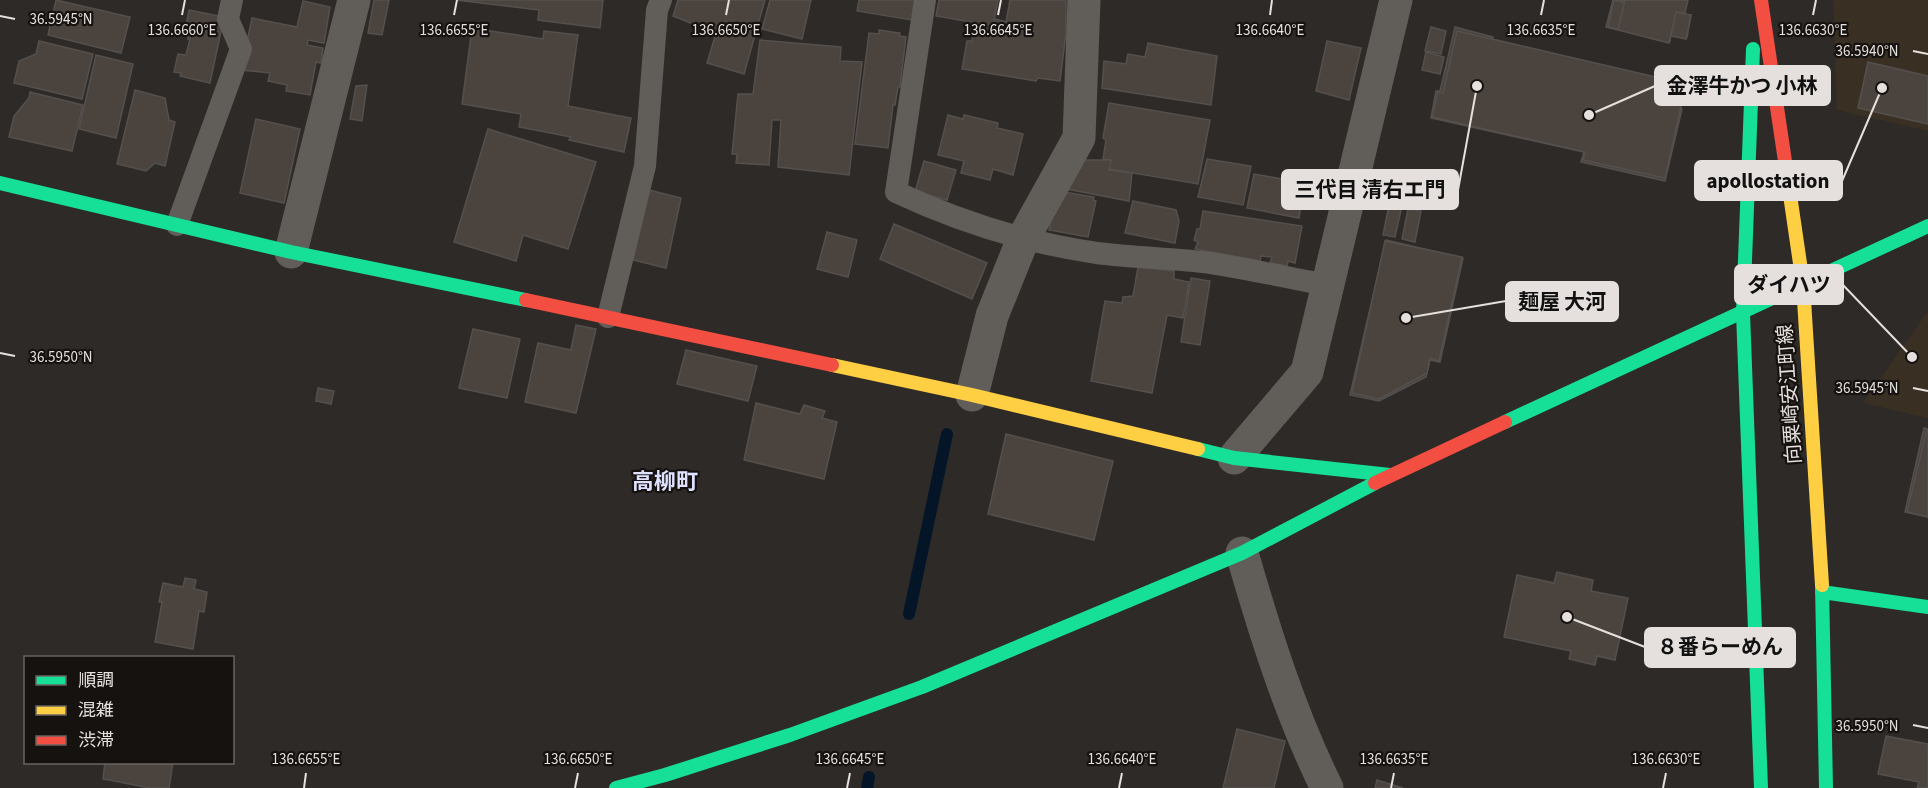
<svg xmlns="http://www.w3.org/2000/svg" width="1928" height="788" viewBox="0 0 1928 788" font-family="'Source Sans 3','Noto Sans JP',sans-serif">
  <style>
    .commercial { fill: #3a2f23 }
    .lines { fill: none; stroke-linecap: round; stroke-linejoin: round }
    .stream { stroke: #041528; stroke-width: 12 }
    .building { fill: #4b443e; stroke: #54504e; stroke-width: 1.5 }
    .lane { stroke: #615d59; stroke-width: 22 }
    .street { stroke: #615d59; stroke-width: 33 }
    .fast { stroke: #16e098; stroke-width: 14 }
    .slow { stroke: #ffcf43; stroke-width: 14 }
    .jam { stroke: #f24e42; stroke-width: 14 }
    .ticks { fill: none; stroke: #e5e0dd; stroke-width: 2 }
    .labels { text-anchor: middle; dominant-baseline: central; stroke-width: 4.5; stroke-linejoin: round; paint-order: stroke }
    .street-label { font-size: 20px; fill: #e5e0dd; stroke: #161210 }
    .quarter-label { font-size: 22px; font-weight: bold; fill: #dfe2ff; stroke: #161210 }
    .ticks-label { font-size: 15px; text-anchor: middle; fill: #e5e0dd; stroke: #161210; stroke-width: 4.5; stroke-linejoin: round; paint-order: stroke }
    .leader { fill: none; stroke: #e5e0dd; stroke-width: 2 }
    .callout-dot { fill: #e5e0dd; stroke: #161210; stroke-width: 2 }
    .callout { fill: #e5e0dd; stroke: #e5e0dd; stroke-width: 2 }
    .callout-label { font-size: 21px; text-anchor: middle; font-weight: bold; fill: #111 }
  </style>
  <rect width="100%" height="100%" fill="#2e2a27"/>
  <g class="commercial">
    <path d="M1833,0H1928V131L1837,110Z"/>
    <path d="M1928,311V418L1863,403Z"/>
  </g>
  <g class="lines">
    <g class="stream">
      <path d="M909,614L947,434"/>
      <path d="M867,788L869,777"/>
    </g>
  </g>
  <g class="building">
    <path d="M56,0L130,17L121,53L48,35Z"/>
    <path d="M374,0H389L382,35L368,33Z"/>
    <path d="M456,0H603L600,28L538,20L539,10Z"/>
    <path d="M678,0H765L744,74L707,63L716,33L673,16Z"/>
    <path d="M770,0H811L802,39L762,29Z"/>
    <path d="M859,0H921L918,21L857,11Z"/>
    <path d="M939,0H998L993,26L936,16Z"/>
    <path d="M1010,0H1066V33L1060,81L1038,78L1036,81L962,69L967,41H972L974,26L993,29L995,19L1006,22Z"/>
    <path d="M1613,0H1625L1618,30L1606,27Z"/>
    <path d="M1614,0L1626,3V0H1685L1682,14L1691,15L1687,37L1671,34L1670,41L1608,27Z"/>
    <path d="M1625,0H1688L1685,13L1676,12L1669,43L1618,30Z"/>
    <path d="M303,1L330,7L324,43L308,40L307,45L323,48L321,63L316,62L310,95L286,91L287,85L268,81L270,73L241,70L252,18L297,27Z"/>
    <path d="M189,10L224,17L210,83L180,76L181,73L174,72L178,54L186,55L190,39H188V36L184,35Z"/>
    <path d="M1676,12L1691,15L1686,39L1671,36Z"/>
    <path d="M1431,27L1446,31L1441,54L1425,51Z"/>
    <path d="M1455,27L1493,37L1492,39L1675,82L1669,105L1682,109L1665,181L1581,162L1584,152L1431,118L1436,91H1440Z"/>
    <path d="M472,28L543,39L544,31L578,35L568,106L631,118L624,152L569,140L571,137L519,127L521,114L462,104Z"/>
    <path d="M879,30L900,33L899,36L906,37L900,87H898L895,105H893L888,148L855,144L869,33L879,34Z"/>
    <path d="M1457,31L1686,84L1665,178L1583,160L1585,152L1432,117L1438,92L1443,93Z"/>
    <path d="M760,40L841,47L840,61L862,62L849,175L778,167L781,120H772L769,165L736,163L737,154H732L738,94H753Z"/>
    <path d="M39,41L93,54L82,99L14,83L19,61L36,54Z"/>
    <path d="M1327,41L1361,48L1349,100L1316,91Z"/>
    <path d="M1148,43L1217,56L1211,105L1102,88L1104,61L1126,64L1128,54L1145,57Z"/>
    <path d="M1426,52L1444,57L1440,74L1422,70Z"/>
    <path d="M96,55L133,64L116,138L79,129Z"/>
    <path d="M1868,62L1928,76V124L1858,108Z"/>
    <path d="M367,85L362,121L350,119L356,86Z"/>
    <path d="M135,90L165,98L169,120L175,122L165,166L155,163L146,171L117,164Z"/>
    <path d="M30,92L83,105L72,151L9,137L14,116L29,98Z"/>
    <path d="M1109,103L1210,120L1198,184L1109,169L1111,160L1103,159L1106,140L1103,138Z"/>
    <path d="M948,115L963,119L964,115L998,123L997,128L1023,134L1013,175L993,169L990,180L961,173L964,161L938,155Z"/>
    <path d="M256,119L300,129L284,203L240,193Z"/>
    <path d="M488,129L596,162L568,249L523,235L516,261L454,242Z"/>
    <path d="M1207,159L1251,166L1243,205L1198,197Z"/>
    <path d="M1082,160H1111L1109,170L1132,173L1129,201L1066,189Z"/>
    <path d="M924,161L956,170L947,200L915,192Z"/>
    <path d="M1254,174L1304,183L1299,218L1247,208Z"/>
    <path d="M649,190L681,198L666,268L633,260Z"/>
    <path d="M1064,192L1094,197L1093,200L1096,201L1088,237L1049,230L1055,203Z"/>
    <path d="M1133,201L1176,210L1179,221L1175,243L1125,233Z"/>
    <path d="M1389,205L1402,206L1395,237L1383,235Z"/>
    <path d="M1408,209L1421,211L1415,242L1402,239Z"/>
    <path d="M1203,211L1302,226L1295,263L1288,261L1287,266L1270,263L1272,257L1261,256L1260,261L1195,249L1198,242L1194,240L1197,229H1200Z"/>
    <path d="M894,224L987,263L972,299L880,259Z"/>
    <path d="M827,232L857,240L848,277L817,269Z"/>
    <path d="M1386,240L1463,258L1440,362L1430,360L1426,377L1379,401L1350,395Z"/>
    <path d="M1385,241L1462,257L1439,361L1430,358L1427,373L1379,399L1352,393Z"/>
    <path d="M1138,267L1174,271V279L1189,282L1183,318L1167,315L1152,393L1091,381L1105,301L1122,303L1123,297L1133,296Z"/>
    <path d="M1191,278L1210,281L1200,345L1181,342Z"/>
    <path d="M576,325L596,329L576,413L525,402L538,343L571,350Z"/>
    <path d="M473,329L520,339L507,398L459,388Z"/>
    <path d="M686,350L757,366L748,401L677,384Z"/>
    <path d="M318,388L334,391L331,404L316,401Z"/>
    <path d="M756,403L800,414L804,405L825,411L822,418L837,422L824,479L744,460Z"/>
    <path d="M1924,428L1928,429V517L1905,512Z"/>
    <path d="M1927,429L1928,430V517L1907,512Z"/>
    <path d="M1006,434L1113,461L1094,540L988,514Z"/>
    <path d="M1557,572L1593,580L1591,591L1628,598L1615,660L1597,656L1595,665L1569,659L1571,651L1504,637L1517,575L1554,583Z"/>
    <path d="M185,578L196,580L194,589L207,592L204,612L199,611L193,649L155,642L162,602H159L163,583L183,587Z"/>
    <path d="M1237,729L1285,741L1274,788H1223Z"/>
    <path d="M1886,736L1928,744V788H1917L1919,782L1878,774Z"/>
    <path d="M105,762H173L169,788H150L103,779Z"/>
    <path d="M1377,780L1403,788H1375Z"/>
  </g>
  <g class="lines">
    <g class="lane">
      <path d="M925,0L896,192C960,222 1027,243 1097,253C1135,258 1173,258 1211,263C1250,269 1289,278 1328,285"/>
      <path d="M177,225L241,49L228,19L232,0"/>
      <path d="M608,317L645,166L657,10L661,0"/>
    </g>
    <g class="street">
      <path d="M291,252L354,0"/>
      <path d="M972,395L992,316L1023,239L1079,138L1084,0"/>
      <path d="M1234,458L1307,372L1396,0"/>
      <path d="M1242,553C1265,633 1290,713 1327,788"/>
    </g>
    <g class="fast">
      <path d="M1753,49L1743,313L1761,788"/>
      <path d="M0,183L291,252L526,300"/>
      <path d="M1505,422L1928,226"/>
      <path d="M1198,449L1234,458L1390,475"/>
      <path d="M1822,585L1826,788"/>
      <path d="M1822,592L1928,607"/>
      <path d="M616,788L665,775L790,735L922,687L1242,553L1375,483"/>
    </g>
    <g class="slow">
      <path d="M1789,188L1803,284L1822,585"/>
      <path d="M832,365L972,395L1198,449"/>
    </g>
    <g class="jam">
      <path d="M1761,0L1789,188"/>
      <path d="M526,300L832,365"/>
      <path d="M1375,483L1505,422"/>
    </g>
  </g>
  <path class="ticks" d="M182,15L185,0M454,15L457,0M726,15L729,0M998,15L1001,0M1270,15L1272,0M1541,15L1544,0M1813,15L1816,0M0,16L15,19M1913,51L1928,54M0,353L15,356M1913,388L1928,391M1913,725L1928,728M304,788L306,773M575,788L578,773M847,788L850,773M1119,788L1122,773M1391,788L1394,773M1663,788L1666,773"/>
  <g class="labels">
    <g class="street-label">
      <text transform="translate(1790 394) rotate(-94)">向粟崎安江町線</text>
    </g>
    <g class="quarter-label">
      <text x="665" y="482">高柳町</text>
    </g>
  </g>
  <g class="ticks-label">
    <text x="61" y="24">36.5945°N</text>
    <text x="182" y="35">136.6660°E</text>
    <text x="454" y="35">136.6655°E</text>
    <text x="726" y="35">136.6650°E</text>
    <text x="998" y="35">136.6645°E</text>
    <text x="1270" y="35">136.6640°E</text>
    <text x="1541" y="35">136.6635°E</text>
    <text x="1813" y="35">136.6630°E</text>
    <text x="1867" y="56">36.5940°N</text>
    <text x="61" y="362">36.5950°N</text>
    <text x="1867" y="393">36.5945°N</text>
    <text x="1867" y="731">36.5950°N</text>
    <text x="306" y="764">136.6655°E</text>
    <text x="578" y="764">136.6650°E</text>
    <text x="850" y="764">136.6645°E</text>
    <text x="1122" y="764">136.6640°E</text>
    <text x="1394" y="764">136.6635°E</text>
    <text x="1666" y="764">136.6630°E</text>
  </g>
  <path class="leader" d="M1589 115L1655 86M1882 88L1842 181M1477 86L1458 190M1912 357L1843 285M1406 318L1506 301M1567 617L1645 647"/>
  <g class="callout-dot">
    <circle cx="1589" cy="115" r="6"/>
    <circle cx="1882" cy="88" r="6"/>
    <circle cx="1477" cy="86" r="6"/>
    <circle cx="1912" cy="357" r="6"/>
    <circle cx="1406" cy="318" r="6"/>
    <circle cx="1567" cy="617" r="6"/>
  </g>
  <g class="callout">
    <rect x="1655" y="66" width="175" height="39" rx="6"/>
    <rect x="1695" y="161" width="147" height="39" rx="6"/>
    <rect x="1282" y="170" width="176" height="39" rx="6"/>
    <rect x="1735" y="265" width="108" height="39" rx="6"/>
    <rect x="1506" y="282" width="112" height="39" rx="6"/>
    <rect x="1645" y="628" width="150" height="39" rx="6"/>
  </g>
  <g class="callout-label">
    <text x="1742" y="93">金澤牛かつ 小林</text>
    <text x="1768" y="188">apollostation</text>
    <text x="1370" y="197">三代目 清右エ門</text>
    <text x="1789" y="292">ダイハツ</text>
    <text x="1562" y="309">麺屋 大河</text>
    <text x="1720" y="654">８番らーめん</text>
  </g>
  <rect x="24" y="656" width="210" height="108" fill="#161210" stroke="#696462" stroke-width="1.5"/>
  <rect x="36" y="676" width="30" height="9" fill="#16e098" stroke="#696462" stroke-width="1.5"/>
  <text x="78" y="686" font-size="18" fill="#e5e0dd">順調</text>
  <rect x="36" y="706" width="30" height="9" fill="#ffcf43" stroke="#696462" stroke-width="1.5"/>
  <text x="78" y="716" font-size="18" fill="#e5e0dd">混雑</text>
  <rect x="36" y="736" width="30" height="9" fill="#f24e42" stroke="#696462" stroke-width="1.5"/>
  <text x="78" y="746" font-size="18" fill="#e5e0dd">渋滞</text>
</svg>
